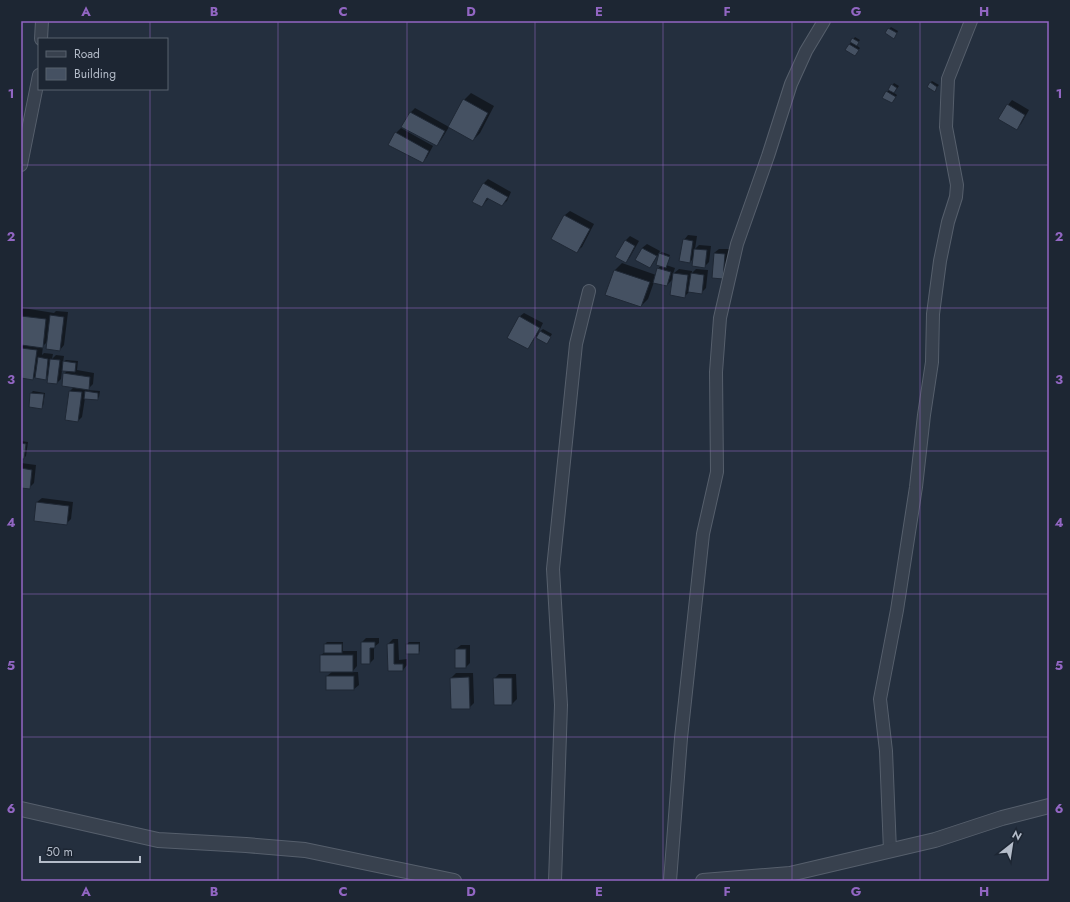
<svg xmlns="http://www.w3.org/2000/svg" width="1070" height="902" viewBox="0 0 1070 902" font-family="Jost,sans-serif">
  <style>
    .shadow { fill: #0007 }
    .building { fill: #455162; stroke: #1f2835 }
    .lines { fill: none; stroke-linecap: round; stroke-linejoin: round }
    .minor-casing { stroke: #565f6c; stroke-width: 14 }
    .tertiary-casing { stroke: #565f6c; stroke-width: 16 }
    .minor { stroke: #38414e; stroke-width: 12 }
    .tertiary { stroke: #38414e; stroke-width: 14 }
    .grid { fill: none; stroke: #9266c3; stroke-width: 1; stroke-opacity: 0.55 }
    .neatline { fill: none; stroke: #9266c3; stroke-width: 1.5 }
    .grid-label { font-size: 13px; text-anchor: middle; font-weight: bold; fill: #9266c3 }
  </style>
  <rect width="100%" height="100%" fill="#242f3e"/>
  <g class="shadow">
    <path d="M891,27L898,31L896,35L889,29Z"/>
    <path d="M855,37L860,40L856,45L860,48L855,55L849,45Z"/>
    <path d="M932,81L939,85L936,88L930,83Z"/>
    <path d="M894,83L899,86L894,93L897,95L894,100L887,92Z"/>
    <path d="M471,93L494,106L480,133L473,140L449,127L441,140L437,145L410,113L415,108L449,127L464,100Z"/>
    <path d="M1012,100L1029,110L1021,124L1016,128L1008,105Z"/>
    <path d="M401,128L433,146L427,157L423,162L390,144L396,133Z"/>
    <path d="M488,179L511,192L507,201L502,205L489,198L482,206L483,184Z"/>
    <path d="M570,211L594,224L582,247L577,251L553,238L565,215Z"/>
    <path d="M688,235L697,236L695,249L699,245L711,246L709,262L704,267L694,258L690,262L684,240Z"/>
    <path d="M630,236L639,241L630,257L626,262L625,241Z"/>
    <path d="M647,244L660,251L654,262L650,267L642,248Z"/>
    <path d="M719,249H729L727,273L723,278L714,253Z"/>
    <path d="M662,252L670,255L666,265L675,268L673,274L679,269L692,271V273L696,269L708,270L706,288L701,293L689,292L684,297L673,279L667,285L654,282L648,299L641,306L606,294L615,270L622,263L656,275L658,269L661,265L660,254Z"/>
    <path d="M23,308L54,313L56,311L68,312L64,345L60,350L48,341L43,346L42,355L44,353L53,354L52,359L56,355L64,356L63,362L66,360L78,361L77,370L94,373L93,384L87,390L100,391L99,397L97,399L85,398L82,417L78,421L70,391L74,387L64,374L68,370H62L61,379L57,383L49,375L45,379L37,375L33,379L21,377V310Z"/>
    <path d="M524,313L543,323L538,333L543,329L552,334L547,343L536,337L528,348L519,317Z"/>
    <path d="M33,391L45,393L43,406L41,408L31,393Z"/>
    <path d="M21,441L28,442L26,456L24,458H21Z"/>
    <path d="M21,463L36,465L34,483L29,488L21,487Z"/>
    <path d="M42,498L73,502L71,519L66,524L37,502Z"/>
    <path d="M366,638H379V643L374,647V659L370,663L362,642Z"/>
    <path d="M393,639H398L399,660L407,659V665L403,670H389L388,644Z"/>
    <path d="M327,642H343V651H357V666L352,672H358L359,685L354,689H327V676L333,671L321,655L325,652V644Z"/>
    <path d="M409,642H420V651L418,653L407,644Z"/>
    <path d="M461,645H470V663L466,667L456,649Z"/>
    <path d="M456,673H473L474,703L469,708L451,678Z"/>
    <path d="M499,674H516L517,699L512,704L494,679Z"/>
  </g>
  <g class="building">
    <path d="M888,28L897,33L894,39L885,33Z"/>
    <path d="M852,38L859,42L857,46L850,42Z"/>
    <path d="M849,44L859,50L855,56L845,50Z"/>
    <path d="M930,82L937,87L935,92L927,87Z"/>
    <path d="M891,84L897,88L894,93L888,90Z"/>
    <path d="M886,91L896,97L892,103L882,98Z"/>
    <path d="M463,99L488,113L473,141L448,127Z"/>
    <path d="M1007,104L1025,115L1017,130L998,119Z"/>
    <path d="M410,112L445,131L437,146L401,127Z"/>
    <path d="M395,132L429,151L423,163L388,145Z"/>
    <path d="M483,183L508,197L502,206L487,198L482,207L472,202Z"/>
    <path d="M564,215L590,229L577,253L551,239Z"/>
    <path d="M683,239L693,241L690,263L679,261Z"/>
    <path d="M625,240L635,246L626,263L615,257Z"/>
    <path d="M642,248L657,256L650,268L635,260Z"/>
    <path d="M694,249L707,250L705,268L692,266Z"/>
    <path d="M659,253L670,257L666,268L656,265Z"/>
    <path d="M714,253L725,254L723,279L712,278Z"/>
    <path d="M657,268L671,272L667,286L653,283Z"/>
    <path d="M614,270L650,282L641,307L605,295Z"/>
    <path d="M673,273L688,275L685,298L670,295Z"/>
    <path d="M691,273L704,275L702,294L688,292Z"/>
    <path d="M50,315L64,317L60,351L46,349Z"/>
    <path d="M21,316L46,319L43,348L21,345Z"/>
    <path d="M519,316L540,328L528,349L507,338Z"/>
    <path d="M540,331L551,337L547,344L536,338Z"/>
    <path d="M21,348L37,350L33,380L21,378Z"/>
    <path d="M38,357L48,359L46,380L35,378Z"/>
    <path d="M50,359L60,360L57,384L47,383Z"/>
    <path d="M63,361L76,363L75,372L62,371Z"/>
    <path d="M63,373L90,377L89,390L62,386Z"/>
    <path d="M69,391L82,392L78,422L65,420Z"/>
    <path d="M85,391L98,393V400L84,399Z"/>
    <path d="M30,393L44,394L42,409L29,407Z"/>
    <path d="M21,443L26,444L24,459H21Z"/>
    <path d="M21,468L32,470L30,489L21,488Z"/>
    <path d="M36,502L69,506L67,525L34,521Z"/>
    <path d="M361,642H375V648H370V664H361Z"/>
    <path d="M394,643V664H403V671H388L387,644Z"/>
    <rect x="324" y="644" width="18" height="9"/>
    <rect x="406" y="644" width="13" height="10"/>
    <rect x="455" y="649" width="11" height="19"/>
    <rect x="320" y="655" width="33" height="17"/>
    <rect x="326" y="676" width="28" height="14"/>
    <path d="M469,677L470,709H451L450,678Z"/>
    <path d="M493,678H512V705H494Z"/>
  </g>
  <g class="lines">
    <g class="minor-casing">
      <g id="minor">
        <path d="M41,39L42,21"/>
        <path d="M21,165L39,75"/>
        <path d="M890,851L886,751L880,699L897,610L916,487L924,415L932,362L933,314L940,261L948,222L956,197L957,185L946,127L948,79L971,21"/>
        <path d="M555,881L561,705L553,569L576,344L589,291"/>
        <path d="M670,881L681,738L703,534L717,472L716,372L720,318L737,244L768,156L791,84L806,51L824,21"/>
      </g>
    </g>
    <g class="tertiary-casing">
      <g id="tertiary">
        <path d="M21,809L158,840L246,845L305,850L454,881"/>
        <path d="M703,881L790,874L935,840L1002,818L1049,806"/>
      </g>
    </g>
    <use href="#minor" class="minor"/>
    <use href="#tertiary" class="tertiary"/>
  </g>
  <path class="grid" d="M150,21V39M278,21V881M407,21V881M535,21V881M663,21V881M792,21V881M920,21V881M150,89V881M21,165H1049M21,308H1049M21,451H1049M21,594H1049M21,737H1049"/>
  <rect width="1070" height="902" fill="none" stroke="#1d2633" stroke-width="44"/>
  <rect x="38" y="38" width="130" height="52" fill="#1d2633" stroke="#59626f"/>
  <rect x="46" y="51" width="20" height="6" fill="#38414e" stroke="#59626f"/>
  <text x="74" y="58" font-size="12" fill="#b4bcc9">Road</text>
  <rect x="46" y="68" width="20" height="12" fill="#455162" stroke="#59626f"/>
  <text x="74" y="78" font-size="12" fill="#b4bcc9">Building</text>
  <g transform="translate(1012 844) rotate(30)" stroke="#1d2633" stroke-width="3" paint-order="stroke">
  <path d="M0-3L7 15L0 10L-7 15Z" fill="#b4bcc9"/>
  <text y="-6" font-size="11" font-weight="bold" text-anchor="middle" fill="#b4bcc9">N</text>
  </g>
  <path d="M40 856v6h100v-6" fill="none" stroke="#b4bcc9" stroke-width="2"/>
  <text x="46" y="856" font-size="12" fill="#b4bcc9" stroke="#1d2633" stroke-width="3" paint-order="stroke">50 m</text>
  <rect x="22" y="22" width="1026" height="858" class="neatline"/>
  <g class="grid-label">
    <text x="86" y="16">A</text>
    <text x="214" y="16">B</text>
    <text x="343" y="16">C</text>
    <text x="471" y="16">D</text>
    <text x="599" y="16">E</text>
    <text x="727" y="16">F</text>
    <text x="856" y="16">G</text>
    <text x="984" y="16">H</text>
    <text x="11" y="98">1</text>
    <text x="1059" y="98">1</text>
    <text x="11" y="241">2</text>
    <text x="1059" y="241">2</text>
    <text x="11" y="384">3</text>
    <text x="1059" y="384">3</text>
    <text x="11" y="527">4</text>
    <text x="1059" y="527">4</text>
    <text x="11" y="670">5</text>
    <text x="1059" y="670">5</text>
    <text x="11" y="813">6</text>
    <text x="1059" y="813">6</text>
    <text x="86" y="896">A</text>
    <text x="214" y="896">B</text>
    <text x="343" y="896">C</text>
    <text x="471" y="896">D</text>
    <text x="599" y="896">E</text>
    <text x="727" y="896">F</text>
    <text x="856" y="896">G</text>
    <text x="984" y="896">H</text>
  </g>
</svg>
